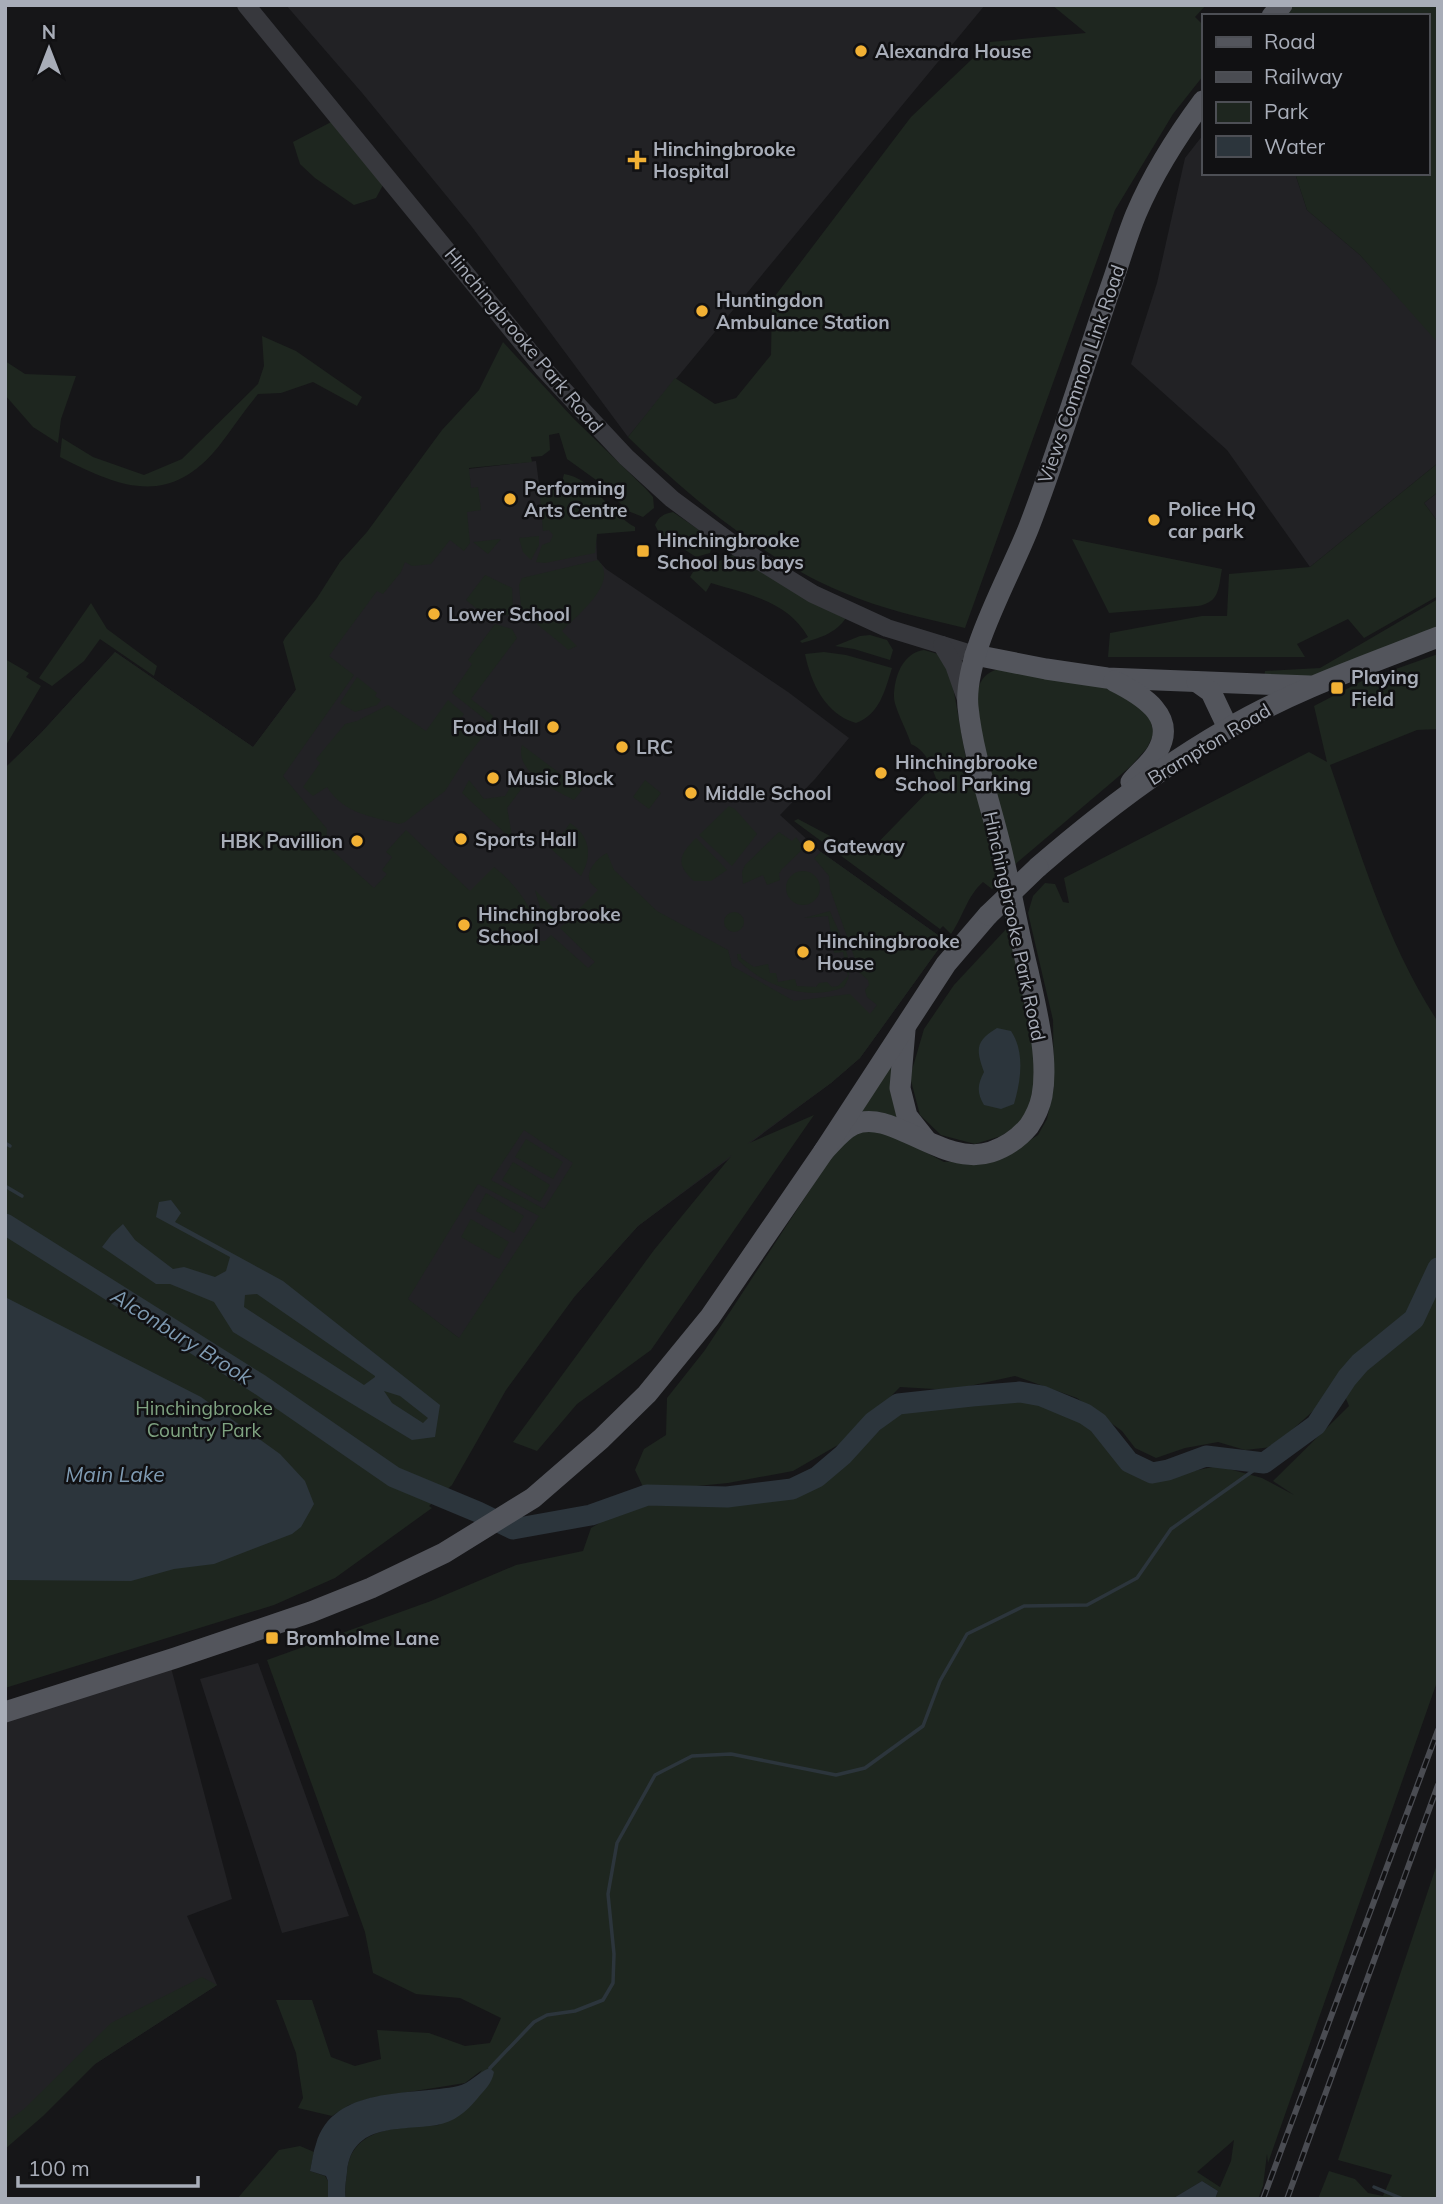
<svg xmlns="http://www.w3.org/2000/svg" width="1443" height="2204" viewBox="0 0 1443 2204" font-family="Mulish,sans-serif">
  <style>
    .built { fill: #222225 }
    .green { fill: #1e261f; fill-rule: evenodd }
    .water { fill: #2c353c; fill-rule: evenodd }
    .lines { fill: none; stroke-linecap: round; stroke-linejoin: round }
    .stream { stroke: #2c353c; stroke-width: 3.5 }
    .river { stroke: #2c353c; stroke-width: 21 }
    .minor { stroke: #37383d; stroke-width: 18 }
    .major { stroke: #53555c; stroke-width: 21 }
    .rail-casing { stroke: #4a4c52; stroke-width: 6 }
    .rail { stroke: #111113; stroke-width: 3.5; stroke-dasharray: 10; stroke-linecap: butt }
    .major-bridge { stroke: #53555c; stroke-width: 21 }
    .poi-dot { fill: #f2b134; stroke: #111113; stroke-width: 2.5 }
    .labels { text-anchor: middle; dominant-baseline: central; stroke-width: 5; stroke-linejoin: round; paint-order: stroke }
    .poi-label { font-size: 19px; font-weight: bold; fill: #a8adb8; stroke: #111113; text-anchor: start }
    .street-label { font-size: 19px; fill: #a8adb8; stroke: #111113 }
    .park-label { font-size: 19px; fill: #7fa381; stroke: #111113 }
    .water-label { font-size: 21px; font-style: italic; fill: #7f9bb3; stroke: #111113 }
  </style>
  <rect width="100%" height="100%" fill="#161618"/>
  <g class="built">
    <path d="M286,5H985L628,437L472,227L363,94Z"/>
    <path d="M1203,135V173H1295L1307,210L1360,255L1438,341V463L1310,567L1227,450L1131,364L1157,283L1185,158Z"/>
    <path d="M536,461L539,484H544L596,533L597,559L606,569L788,692L849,738L815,779L780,815L821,852L945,940L860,1058L831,1083L638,1226L575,1296L460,1339L408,1300L5,768L41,733L115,652L253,747L460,470Z"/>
    <path d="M1438,492V522L1424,503Z"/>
    <path d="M169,1660L232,1899L187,1916L217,1985L95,2064L5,2136V1713Z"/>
    <path d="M258,1663L349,1916L282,1933L200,1679Z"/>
  </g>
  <g class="green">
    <path d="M1052,5H1206L1195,17L1203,25V76L1173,114L1115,210L965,628C923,618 882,609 842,592C762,558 689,497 628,437L675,378L715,404L736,398L771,355L772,300L911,117L990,42L1086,33Z"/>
    <path d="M1291,5H1438V343L1360,255L1307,210L1295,173H1427V16H1281Z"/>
    <path d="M333,121L383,185L376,198L354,205L315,178L300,164L293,142Z"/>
    <path d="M262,336L296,351L362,397L357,406L313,382L281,393L258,394C244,411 232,429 219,446C169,508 121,488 60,457L62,438L93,457L144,475L182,459L258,384L264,366Z"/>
    <path d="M503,342L574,419L646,489L653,497L654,508L643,517L628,511L599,482L567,459L559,433L549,435L550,450L542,456L531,457L532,462L469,468L471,488L478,487L481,510L467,512L470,543L464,551L450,540L431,564L412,566L405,562L401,572L383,594L377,591L329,656L354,675L283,776L327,829L326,845L374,888L387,874L382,870L392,857L386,852L406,830L470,891L494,867C518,886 535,910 539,941H545L551,935L588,968L595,962L560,928L598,890C597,889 590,883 590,882C585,870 599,857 607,853L614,870L657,911L728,950L732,966L794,1001L850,994L870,1014L877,1005L867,997L865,990L869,985L868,980L860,973L830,889L829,876L814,858L821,852L945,940L860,1058L831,1083L747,1144L814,1115L651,1350L577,1404L537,1451L513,1442L654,1250L732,1155L638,1226L575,1296L506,1390L452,1485L429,1506L432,1508L335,1578L274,1605L5,1688V768L41,733L115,652L253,747L296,690L283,642L285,638L317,598L340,562L367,532L442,430L479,390ZM524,1130L573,1163L544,1209L491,1180ZM478,1184L539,1216L459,1338L408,1299Z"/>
    <path d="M5,361L25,374L76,376L61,419L58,443L33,427L5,395Z"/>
    <path d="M1438,463V492L1424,503L1438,522V596L1364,638L1348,619L1297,644L1305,657H1108L1110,633L1202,616H1227L1229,574L1310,567Z"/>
    <path d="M564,474C593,478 610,514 635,527V531L597,534L595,553L545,563L536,562L542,545L550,542L553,535L549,530L543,531L539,485L561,486Z"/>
    <path d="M673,512L705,534L712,545L710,553L696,557L659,533L655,525C659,516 664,514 673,512Z"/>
    <path d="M539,536V545L531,560L523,552L519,538Z"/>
    <path d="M501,539L488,554L473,542Z"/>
    <path d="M1072,539L1222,569C1218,589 1220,602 1198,606L1109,613Z"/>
    <path d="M733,555L846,618C835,634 819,638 802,643L800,641L808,637C788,601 747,594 711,583L706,592L690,577L693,572Z"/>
    <path d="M598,560C620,583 577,615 562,631L577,646L568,650L565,647L538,625L532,617L522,619L519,585L522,578Z"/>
    <path d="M485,575L512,588L513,608L510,615L487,617L466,600Z"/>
    <path d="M1438,599V627L1312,678H1264L1265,671L1320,668Z"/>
    <path d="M91,603L107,629L157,666L154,676L100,639L84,661L52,686L39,678Z"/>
    <path d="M495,624L512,629L517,638L471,699L493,716L491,724L452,693L472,664L468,660Z"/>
    <path d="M870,635L887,640L893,650L890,660L854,649L835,646L860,636Z"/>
    <path d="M924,650L938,654L942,659L952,681L966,759L1005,876L992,889L983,882C967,896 963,917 951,934L943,926L940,929L794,821L798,819L866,855L935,784L937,781C931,766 927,751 911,744C908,732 894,708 894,697C894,678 902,653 924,650Z"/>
    <path d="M824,652L846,655L892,668C885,690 880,714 856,723C825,714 811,683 805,654Z"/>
    <path d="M1438,654V729L1417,730L1330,765C1361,854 1386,942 1438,1022V1679L1268,2163L1267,2154L1263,2186L1258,2199H1215L1218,2191L1202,2181L1172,2199H346C344,2191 346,2181 347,2172C351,2125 404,2127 439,2125L482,2070L465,2083L371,2098L349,2105L332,2116L298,2108L303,2098L296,2053L276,2000H312L331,2057L355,2066L381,2059L377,2030L429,2033L465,2046L490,2043L501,2018L460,1998L416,1994L373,1973L365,1932L267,1660L431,1601L516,1565L583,1551L591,1528L603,1521L657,1501L685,1506L720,1505L805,1492L828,1479L900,1411L1029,1397L1093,1425L1126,1468L1158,1478L1218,1466L1262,1478L1294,1495L1273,1481L1349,1406L1339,1382L1322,1403L1273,1447L1245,1450L1218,1442L1185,1448L1156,1458L1135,1448L1122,1431L1077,1398L1015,1376L951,1390L900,1387L850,1438L793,1471L728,1483L645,1491L635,1470L644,1449L666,1435L667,1398L705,1350L840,1144L866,1129L897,1137L944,1162L1004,1157L1038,1135L1047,1119L1054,1087L1053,1020L1028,913L1033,896L1045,883L1055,884L1063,902L1069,903L1064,878L1309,752L1327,762L1314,706L1362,681ZM1234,2140L1231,2161L1220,2187L1197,2172Z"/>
    <path d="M5,659L29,673L26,677L41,686L5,747Z"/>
    <path d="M998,669L1106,688L1148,711L1154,733L1147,748L1131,766L1012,867L992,800L976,696C980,681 983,674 998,669Z"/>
    <path d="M357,677L377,693L375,696L381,700L377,705L355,712L340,703Z"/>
    <path d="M448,700L464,714L457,724L474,737L481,728L485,730L484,735L466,758L445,791L405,822L399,824C371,816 344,814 327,787L313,796L303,787L320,763L316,759L345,724L357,721L388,705L426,731Z"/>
    <path d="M522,745L582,790L574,800C555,790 514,772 522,745Z"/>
    <path d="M517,776L522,788L507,808L514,846L511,849L504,842L508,836L462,793L469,780L484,799L505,796Z"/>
    <path d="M645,780L661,793L649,809L633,797Z"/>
    <path d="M729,806L735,809L757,834L732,866L699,835Z"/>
    <path d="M570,823C590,836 593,855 581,876L549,847L552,843L555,845Z"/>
    <path d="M779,832L792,841L796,837L804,848L782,869L779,874L780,880L767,885L763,875L743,884L742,872L745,865Z"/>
    <path d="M696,838L727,870L711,881H694C675,864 679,855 696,838Z"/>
    <circle cx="803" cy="888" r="17"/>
    <path d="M535,890L559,914L551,921H545L543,918Z"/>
    <path d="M830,911C838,932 859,966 844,987C808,1002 765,987 738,960L737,954H741V958L754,967L768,964L770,973H776L778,982L795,979L797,986L816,987L819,983L827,982L832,987L838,986L848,976L843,952L834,953L828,916L804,918Z"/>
    <circle cx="734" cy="922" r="10"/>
    <path d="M1008,927L1027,994L1039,1087L1022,1123L1001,1136L975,1144L941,1135L920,1115L910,1077L924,1029L954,985Z"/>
    <path d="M893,1054L905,1126L851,1117Z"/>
    <path d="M526,1139L563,1162L553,1179L515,1157Z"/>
    <path d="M513,1162L550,1185L540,1202L502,1180Z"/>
    <path d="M486,1193L524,1216L514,1233L476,1211Z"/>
    <path d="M471,1219L509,1242L499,1259L461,1237Z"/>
    <path d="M1438,1861V2199H1318L1329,2171L1355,2179L1368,2193L1383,2196L1392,2175L1338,2160Z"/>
    <path d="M202,1977L217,1985L95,2064L43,2116L5,2149V2123L24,2109L111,2023Z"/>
    <path d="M300,2146L314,2152L310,2171L325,2176L328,2181V2199H237L279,2150Z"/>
  </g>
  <g class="water">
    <path d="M997,1028L1011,1031C1025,1052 1021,1080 1014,1104L1001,1109L984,1105C977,1093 977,1085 984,1072C976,1050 975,1041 997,1028Z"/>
    <path d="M171,1200L181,1213L175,1222L283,1281L440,1405L435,1437L412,1440L233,1332L214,1302L170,1284H156L102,1247L112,1234L123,1224L135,1240L173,1269L184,1267L215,1277L226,1271L230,1257L156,1217L159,1202ZM257,1294L375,1376V1377L364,1385L244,1307L245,1295ZM384,1391L400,1396L428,1418L423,1423L392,1403Z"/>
    <path d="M5,1297L201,1397L280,1454L305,1481L314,1504L301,1527L292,1534L214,1564L174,1569L131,1581L5,1580Z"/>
    <path d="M490,2068L494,2072C492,2084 484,2090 477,2099C466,2112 454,2122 437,2125C401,2131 352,2122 347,2172C346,2181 344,2191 346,2199H328V2181L326,2176L310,2171C312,2162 313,2152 316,2144C333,2085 411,2096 458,2086C469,2084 478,2072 490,2068Z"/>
    <path d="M1202,2181L1218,2191L1215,2199H1172Z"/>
  </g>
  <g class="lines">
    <g class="stream">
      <path d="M5,1143L10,1146"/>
      <path d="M5,1186L22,1196"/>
      <path d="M490,2068L534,2022L547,2015L575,2011L603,2000L613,1983L614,1954L608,1894L617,1843L655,1775L692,1756L731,1754L836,1775L865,1768L923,1726L940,1681L967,1634L1024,1606L1087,1605L1137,1578L1171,1529L1264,1463"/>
      <path d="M1374,2187L1403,2199"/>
    </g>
    <path class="river" d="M5,1224L259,1384L394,1477L478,1512L513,1529L591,1515L647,1495L727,1497L792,1489L817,1477L843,1455L873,1422L898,1404L972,1396L1020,1392L1042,1396L1085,1414L1098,1423L1129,1462L1152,1473L1168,1470L1206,1456L1264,1463L1316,1425L1347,1378L1360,1363L1414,1319L1438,1268"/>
    <g class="minor">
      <path d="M246,5L543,368L626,457L672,499L737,547L813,594L887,628L975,655"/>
      <path d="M942,645L954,665L966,699"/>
    </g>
    <g class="major">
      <path d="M1272,16L1282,5"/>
      <path d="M975,655L1046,669L1107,678L1310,686"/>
      <path d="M1114,681C1142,695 1178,716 1157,752C1151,763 1139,772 1131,782"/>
      <path d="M1197,682L1211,692L1228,728"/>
      <path d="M1038,867C1097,816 1159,768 1227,729C1293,690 1367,665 1438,637"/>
      <path d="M905,1030L900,1088L907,1116L926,1140"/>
      <path d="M824,1151C833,1142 842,1130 853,1125C890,1106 942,1168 991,1152C1006,1147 1019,1138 1029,1126C1035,1117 1040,1106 1042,1096C1049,1058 1036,1008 1028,971C1018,931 1011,889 1001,848C990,802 973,755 968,707C963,656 1010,576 1029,527C1059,449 1083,368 1110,289C1119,264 1126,238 1136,214C1153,174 1177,136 1203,101"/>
      <path d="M5,1712L175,1658L311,1612L371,1588L444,1553L533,1498L601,1439L647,1394L710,1317L824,1151L946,964L988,915"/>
    </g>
    <g class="rail-casing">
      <g id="rail">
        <path d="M1263,2199L1438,1730"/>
        <path d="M1287,2199L1438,1785"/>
      </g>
    </g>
    <use href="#rail" class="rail"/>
    <path class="major-bridge" d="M988,915L1038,867"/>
  </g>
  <g class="poi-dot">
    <circle cx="861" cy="51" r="7"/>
    <path d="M633.5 149.5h7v7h7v7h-7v7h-7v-7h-7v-7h7z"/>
    <circle cx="702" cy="311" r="7"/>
    <circle cx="510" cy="499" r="7"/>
    <circle cx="1154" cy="520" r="7"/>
    <rect x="636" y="544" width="14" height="14" rx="3.5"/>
    <circle cx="434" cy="614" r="7"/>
    <rect x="1330" y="681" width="14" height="14" rx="3.5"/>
    <circle cx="553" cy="727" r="7"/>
    <circle cx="622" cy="747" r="7"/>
    <circle cx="881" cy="773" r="7"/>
    <circle cx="493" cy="778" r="7"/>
    <circle cx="691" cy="793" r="7"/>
    <circle cx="461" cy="839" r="7"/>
    <circle cx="357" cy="841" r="7"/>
    <circle cx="809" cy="846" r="7"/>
    <circle cx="464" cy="925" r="7"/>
    <circle cx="803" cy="952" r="7"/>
    <rect x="265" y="1631" width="14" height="14" rx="3.5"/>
  </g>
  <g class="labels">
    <g class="poi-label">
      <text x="875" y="51">Alexandra House</text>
      <text x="653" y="149">Hinchingbrooke<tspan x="653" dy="22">Hospital</tspan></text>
      <text x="716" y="300">Huntingdon<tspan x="716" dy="22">Ambulance Station</tspan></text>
      <text x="524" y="488">Performing<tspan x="524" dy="22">Arts Centre</tspan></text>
      <text x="1168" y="509">Police HQ<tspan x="1168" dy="22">car park</tspan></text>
      <text x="657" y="540">Hinchingbrooke<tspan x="657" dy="22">School bus bays</tspan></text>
      <text x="448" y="614">Lower School</text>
      <text x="1351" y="677">Playing<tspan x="1351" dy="22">Field</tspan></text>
      <text x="539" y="727" text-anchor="end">Food Hall</text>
      <text x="636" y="747">LRC</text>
      <text x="895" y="762">Hinchingbrooke<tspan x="895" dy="22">School Parking</tspan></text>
      <text x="507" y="778">Music Block</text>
      <text x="705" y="793">Middle School</text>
      <text x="475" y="839">Sports Hall</text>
      <text x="343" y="841" text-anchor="end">HBK Pavillion</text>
      <text x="823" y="846">Gateway</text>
      <text x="478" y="914">Hinchingbrooke<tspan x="478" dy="22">School</tspan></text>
      <text x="817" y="941">Hinchingbrooke<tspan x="817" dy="22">House</tspan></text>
      <text x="286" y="1638">Bromholme Lane</text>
    </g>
    <g class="street-label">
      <text transform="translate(524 340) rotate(50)">Hinchingbrooke Park Road</text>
      <text transform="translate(1081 374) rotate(-71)">Views Common Link Road</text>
      <text transform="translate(1209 744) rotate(-31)">Brampton Road</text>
      <text transform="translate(1015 926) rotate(78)">Hinchingbrooke Park Road</text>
    </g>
    <g class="park-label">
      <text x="204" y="1408">Hinchingbrooke<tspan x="204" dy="22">Country Park</tspan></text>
    </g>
    <g class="water-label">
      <text transform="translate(182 1336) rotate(32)">Alconbury Brook</text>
      <text x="115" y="1474">Main Lake</text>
    </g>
  </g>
  <rect width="1443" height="2204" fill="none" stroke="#a8adb8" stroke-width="14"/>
  <rect x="1202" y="14" width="228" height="161" fill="#111113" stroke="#4d4f55" stroke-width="2"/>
  <rect x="1216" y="37" width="35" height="10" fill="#53555c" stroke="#4d4f55" stroke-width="2"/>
  <text x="1264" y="49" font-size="21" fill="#a8adb8">Road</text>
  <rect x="1216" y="72" width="35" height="10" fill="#4a4c52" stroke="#4d4f55" stroke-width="2"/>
  <text x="1264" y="84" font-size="21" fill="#a8adb8">Railway</text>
  <rect x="1216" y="102" width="35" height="21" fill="#1e261f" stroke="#4d4f55" stroke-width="2"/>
  <text x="1264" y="119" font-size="21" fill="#a8adb8">Park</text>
  <rect x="1216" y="136" width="35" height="21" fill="#2c353c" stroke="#4d4f55" stroke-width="2"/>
  <text x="1264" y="154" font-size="21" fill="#a8adb8">Water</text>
  <g transform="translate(49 49)" stroke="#111113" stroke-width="5" paint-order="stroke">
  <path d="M0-5L12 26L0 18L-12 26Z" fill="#a8adb8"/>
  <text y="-10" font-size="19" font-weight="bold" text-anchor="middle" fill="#a8adb8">N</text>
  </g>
  <path d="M18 2176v10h180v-10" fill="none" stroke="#a8adb8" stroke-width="3.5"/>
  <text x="28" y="2176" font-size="21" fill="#a8adb8" stroke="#111113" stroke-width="5" paint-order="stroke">100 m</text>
</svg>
